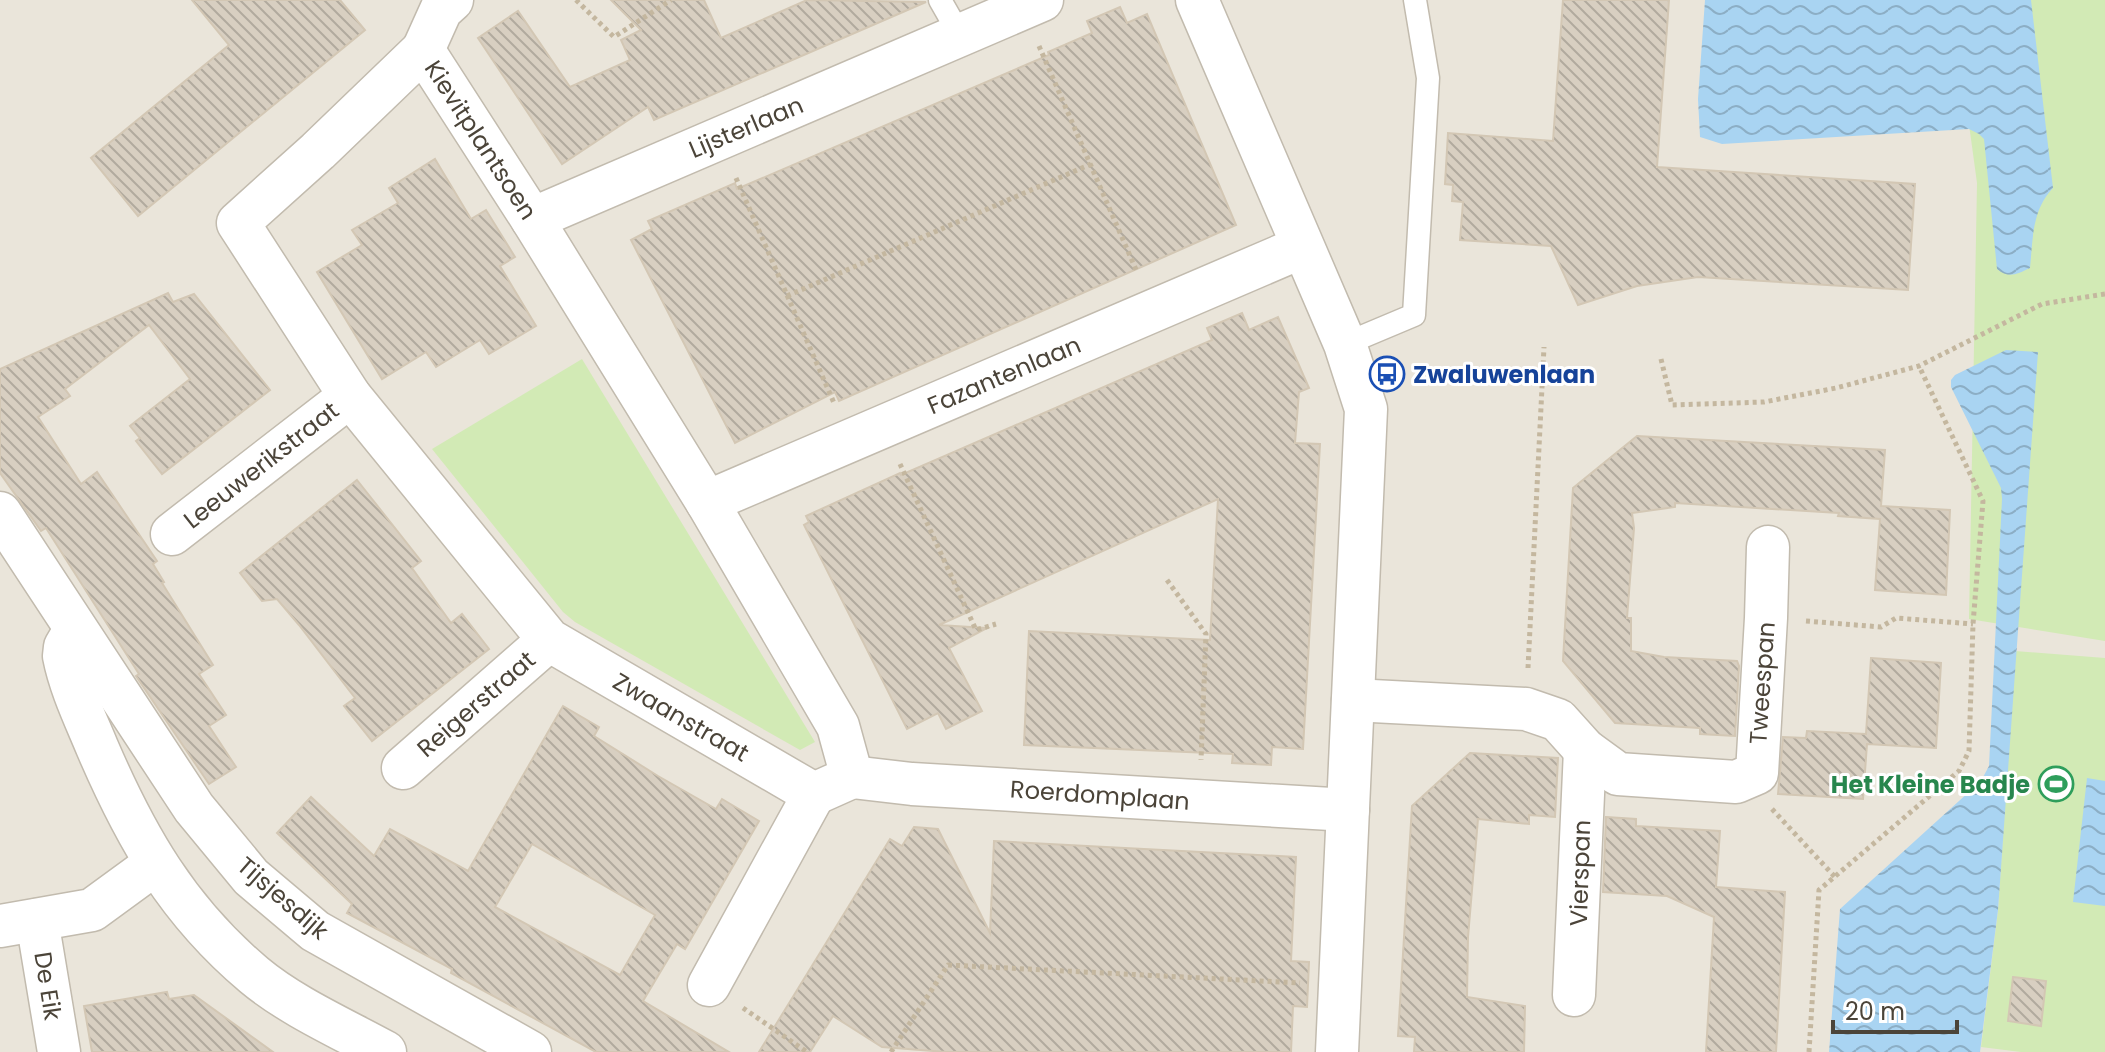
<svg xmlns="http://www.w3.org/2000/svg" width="2105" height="1052" viewBox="0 0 2105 1052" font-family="Poppins,sans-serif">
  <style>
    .residential { fill: #eae5da }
    .park { fill: #d2eab5 }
    .water { fill: url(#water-waves) }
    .building { fill: url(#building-back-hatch); stroke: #d3c7b4; stroke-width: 2; fill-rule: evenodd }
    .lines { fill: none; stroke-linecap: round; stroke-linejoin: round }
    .service-casing { stroke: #c2bbae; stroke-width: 25 }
    .minor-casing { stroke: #c2bbae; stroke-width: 45 }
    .path { stroke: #c4b79f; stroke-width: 5; stroke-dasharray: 4 4; stroke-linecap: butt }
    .service { stroke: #fff; stroke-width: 22 }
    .minor { stroke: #fff; stroke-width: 42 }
    .labels { text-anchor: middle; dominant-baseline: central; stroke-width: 6; stroke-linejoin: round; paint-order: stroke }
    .street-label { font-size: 24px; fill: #4b4439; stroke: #fff }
    .transit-label { font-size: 24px; font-weight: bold; fill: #164399; stroke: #fff; text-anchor: start }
    .leisure-label { font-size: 24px; font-weight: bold; fill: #27864d; stroke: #fff; text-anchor: end }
  </style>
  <defs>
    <pattern id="water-waves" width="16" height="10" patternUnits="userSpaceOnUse" patternTransform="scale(2)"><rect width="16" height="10" fill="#a9d4f2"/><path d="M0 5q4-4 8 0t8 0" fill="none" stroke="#8caec5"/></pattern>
    <pattern id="building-back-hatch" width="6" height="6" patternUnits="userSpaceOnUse" patternTransform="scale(2)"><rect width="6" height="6" fill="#d8cfc1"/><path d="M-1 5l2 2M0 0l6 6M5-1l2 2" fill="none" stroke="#b1aa9e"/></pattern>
  </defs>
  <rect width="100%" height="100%" fill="#f6f3ec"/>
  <rect class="residential" x="0" y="0" width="2105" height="1052"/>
  <g class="park">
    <path d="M1952,0H2105V641L1969,619L1977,183Z"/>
    <path d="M582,359L815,742L800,750L575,622L563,612L432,449Z"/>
    <path d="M2015,651L2105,658V1052H2021L1981,1047L1998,910Z"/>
  </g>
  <g class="water">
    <path d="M1705,0H2031L2053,188C2032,210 2033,238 2030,268C2017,274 2009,279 1997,269L1984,139L1979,134L1969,129L1722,144L1700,137L1698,99Z"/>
    <path d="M2006,350L2038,352L1998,910L1980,1052H1829L1840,909L1981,781L1989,766L2002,499L2001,488L1951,387V380L1955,375Z"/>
    <path d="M2087,778L2105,781V906L2073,902Z"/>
  </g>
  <g class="building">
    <path d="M192,0H340L365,30L138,216L91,158L229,45Z"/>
    <path d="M611,0H704L721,38L807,0L926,2L654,120L648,107L562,164L478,38L518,11L570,87L630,60L621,40L641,30Z"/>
    <path d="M1563,0H1669L1657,167L1915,184L1908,290L1698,277L1637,286L1578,305L1551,246L1460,240L1463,202L1452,201L1453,185L1445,184L1448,133L1553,141Z"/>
    <path d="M1120,7L1127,23L1147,14L1236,225L839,401L835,392L735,443L631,240L652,229L648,221L735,183L737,189L1049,55L1048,52L1092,33L1087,21Z"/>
    <path d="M435,159L471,219L486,210L515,257L500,266L536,326L489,354L480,340L436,367L426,352L382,379L317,272L362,245L352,230L398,203L389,188Z"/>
    <path d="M168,293L173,302L194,294L270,390L162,474L136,441L140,438L130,426L190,379L149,325L65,389L70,396L38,417L81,484L97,472L157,561L153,564L164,582L162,583L213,665L199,674L226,715L209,726L236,767L209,784L136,676L139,674L46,528L41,531L0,473V369Z"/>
    <path d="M1242,313L1249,330L1278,317L1309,388L1299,392L1295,443L1320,444L1303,749L1272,747L1271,765L1232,763L1233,754L1024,745L1029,631L1210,640L1218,499L939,625L987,628L949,648L982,711L946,729L938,713L907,729L804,525L809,522L806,516L900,473L901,475L1212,340L1207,328Z"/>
    <path d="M1637,436L1885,450L1881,506L1950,510L1946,595L1875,590L1880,519L1838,516L1839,513L1675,503V507L1632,513L1634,528L1627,618H1631V651L1664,657L1737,661L1739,666L1735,736L1700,734V728L1615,723L1563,661L1573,488Z"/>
    <path d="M357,480L421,561L412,568L451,623L462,614L489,649L372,741L344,706L355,698L299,625L277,599L262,601L240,573Z"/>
    <path d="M1871,658L1941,663L1936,748L1867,744L1863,799L1778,794L1783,737L1806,738L1807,731L1866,734Z"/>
    <path d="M563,706L599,727L594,736L658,776L716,809L722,799L759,821L685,949L677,944L643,1001L729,1052H596L451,973L452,969L347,913L352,904L277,833L311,797L374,856L390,829L468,871ZM532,844L655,915L620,975L495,907Z"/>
    <path d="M1470,753L1558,758L1555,817L1529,815V824L1478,819L1468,937L1467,997L1525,1006L1524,1052H1414L1415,1037L1398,1036L1412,806Z"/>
    <path d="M1606,817L1636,819V826L1720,831L1716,887L1785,892L1776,1052H1706L1714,917L1667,896L1603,892Z"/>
    <path d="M914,827L938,829L990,933L994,841L1296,857L1291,961L1309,962L1307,1007L1293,1006L1291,1052H946L882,1047L833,1016L810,1052H759L890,839L902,846Z"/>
    <path d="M2013,977L2046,981L2041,1026L2008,1021Z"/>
    <path d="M167,992L169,999L194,995L273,1052H92L84,1006Z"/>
  </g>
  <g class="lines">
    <g class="service-casing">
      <g id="service">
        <path d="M940,0L960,35"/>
        <path d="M1345,344L1414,315L1428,78L1415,0"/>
      </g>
    </g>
    <g class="minor-casing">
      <g id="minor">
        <path d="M1197,0L1345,344L1366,409L1337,1052"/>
        <path d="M423,50L532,219L707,502L838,726L852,777L814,794L549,640L350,396L238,223L318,151Z"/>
        <path d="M423,50L441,10L452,0"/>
        <path d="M532,219L1042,0"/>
        <path d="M707,502L1302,247"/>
        <path d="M0,513L194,808L251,877L315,931L530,1052"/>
        <path d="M172,534L350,396"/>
        <path d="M75,630L65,647L64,656C70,687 85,718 97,747C136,838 178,911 254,975C291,1006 343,1029 385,1052"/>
        <path d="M1353,700L1526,709L1558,720L1585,750L1618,774L1736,782L1757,773L1766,618L1768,547"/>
        <path d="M403,768L549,640"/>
        <path d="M852,777L912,784L1348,810"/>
        <path d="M37,920L59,1052"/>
        <path d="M0,926L92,910L155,864"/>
        <path d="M709,985L814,794"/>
        <path d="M1574,995L1585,750"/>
      </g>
    </g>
    <g class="path">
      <path d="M576,0L614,37L671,0"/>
      <path d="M1039,46L1137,272"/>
      <path d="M736,178L834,403"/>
      <path d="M787,296L1091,164"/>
      <path d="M1661,359L1672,405L1764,402L1836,388L1919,366L2042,304L2105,294"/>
      <path d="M900,464L976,630L996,624"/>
      <path d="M1167,580L1206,634L1201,760"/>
      <path d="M1806,621L1881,627L1896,618L1973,624"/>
      <path d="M1528,668L1544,347"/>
      <path d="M1772,809L1835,877"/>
      <path d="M743,1008L807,1052"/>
      <path d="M891,1052L948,965L1300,983"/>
      <path d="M1809,1052L1819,890L1959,771L1969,751L1973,624L1983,501L1919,366"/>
    </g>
    <use href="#service" class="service"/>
    <use href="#minor" class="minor"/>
  </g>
  <defs>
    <g id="bus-ring" transform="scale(1.8)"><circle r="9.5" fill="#fff" stroke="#1a4fb4" stroke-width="1.5"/><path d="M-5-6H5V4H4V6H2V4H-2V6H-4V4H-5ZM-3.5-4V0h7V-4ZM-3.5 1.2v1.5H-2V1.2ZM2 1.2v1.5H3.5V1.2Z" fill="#1a4fb4"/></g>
    <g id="stadium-ring" transform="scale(1.8)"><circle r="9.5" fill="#fff" stroke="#2e9e5b" stroke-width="1.5"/><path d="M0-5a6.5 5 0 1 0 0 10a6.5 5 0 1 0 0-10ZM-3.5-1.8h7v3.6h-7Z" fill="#2e9e5b"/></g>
  </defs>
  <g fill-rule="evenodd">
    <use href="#bus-ring" x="1387" y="374"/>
    <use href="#stadium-ring" x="2056" y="784"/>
  </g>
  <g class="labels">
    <g class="street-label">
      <text transform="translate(746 127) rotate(-23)">Lijsterlaan</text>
      <text transform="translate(481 140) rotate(57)">Kievitplantsoen</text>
      <text transform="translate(1004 375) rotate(-23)">Fazantenlaan</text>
      <text transform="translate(261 465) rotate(-38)">Leeuwerikstraat</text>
      <text transform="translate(1762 683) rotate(-86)">Tweespan</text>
      <text transform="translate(476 704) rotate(-41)">Reigerstraat</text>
      <text transform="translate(681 717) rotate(30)">Zwaanstraat</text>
      <text transform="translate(1100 795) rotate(4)">Roerdomplaan</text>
      <text transform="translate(1580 873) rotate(-88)">Vierspan</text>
      <text transform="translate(283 898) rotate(41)">Tijsjesdijk</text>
      <text transform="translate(48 986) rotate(81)">De Eik</text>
    </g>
    <g class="transit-label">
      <text x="1413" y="374">Zwaluwenlaan</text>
    </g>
    <g class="leisure-label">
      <text x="2030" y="784">Het Kleine Badje</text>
    </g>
  </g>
  <path d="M1833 1020v12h124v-12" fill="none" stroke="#4b4439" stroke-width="4"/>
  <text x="1845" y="1020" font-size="24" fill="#4b4439" stroke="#ffffff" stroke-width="6" paint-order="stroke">20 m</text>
</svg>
